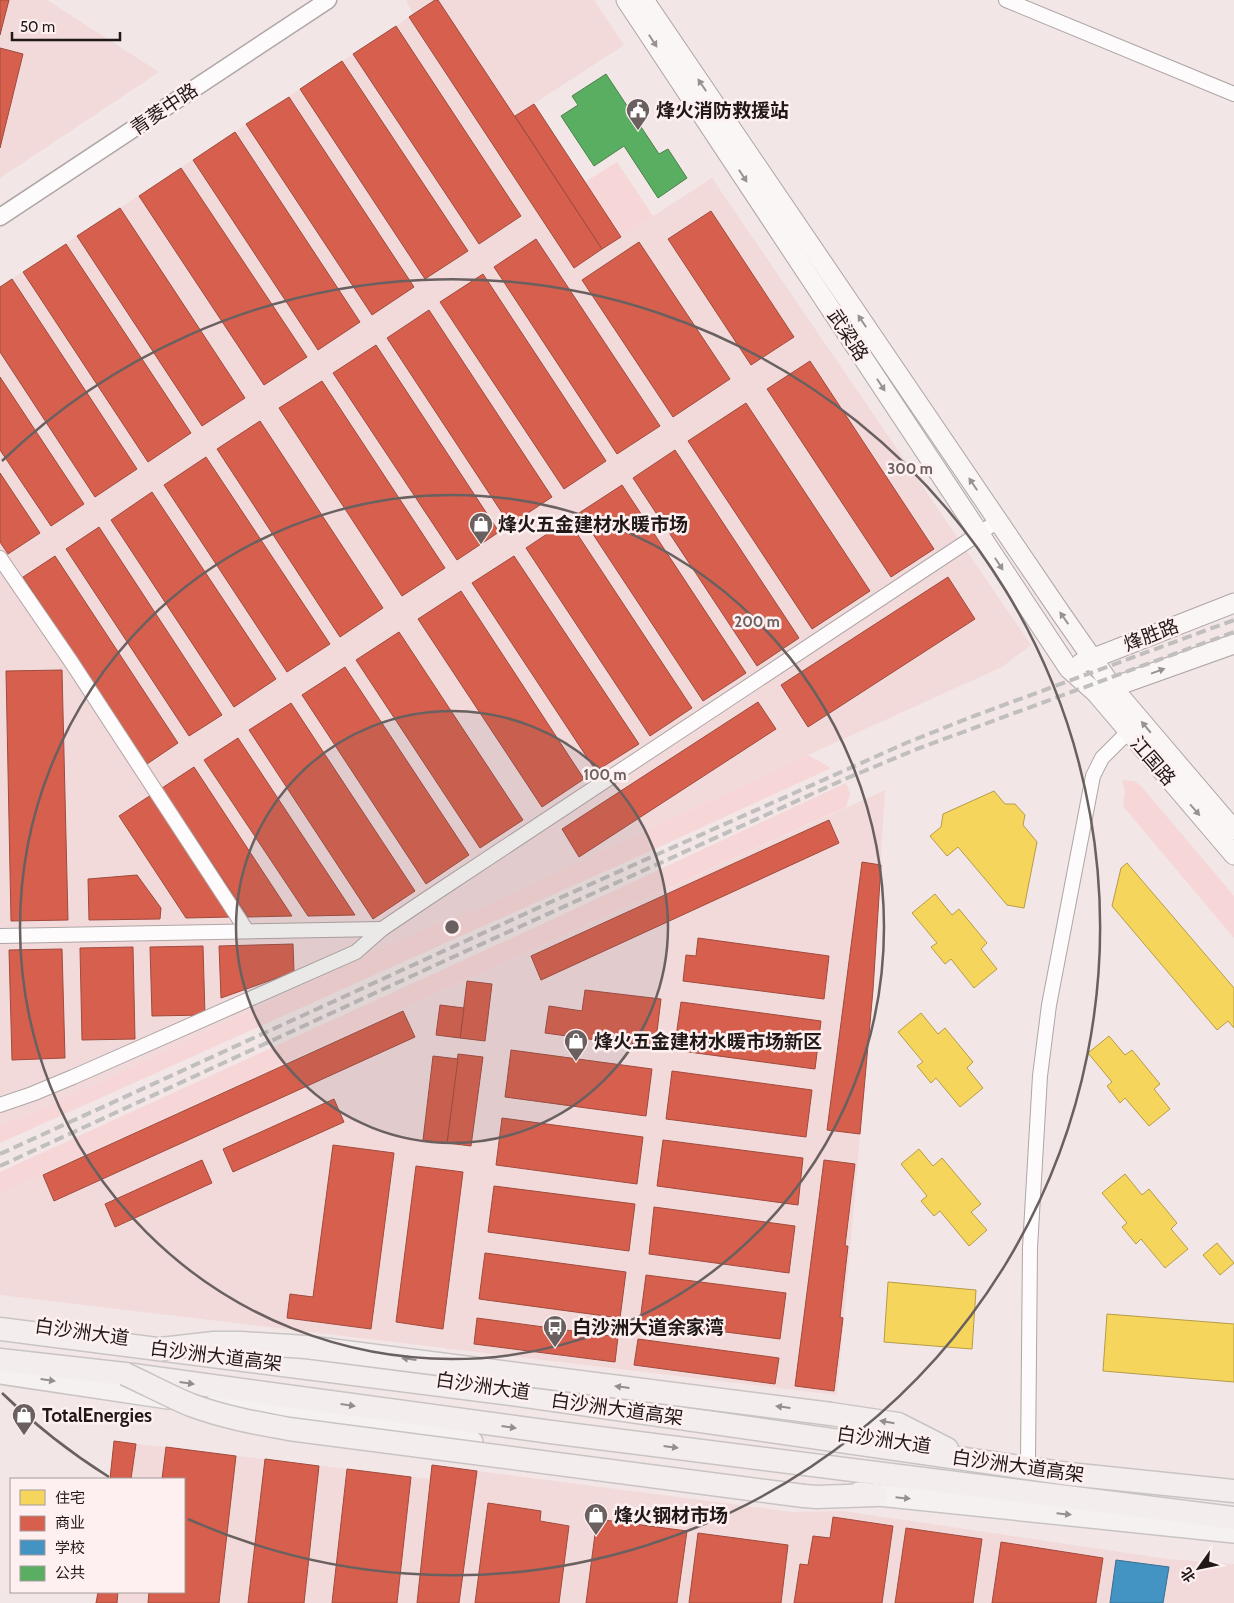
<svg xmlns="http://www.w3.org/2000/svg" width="1234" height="1603" viewBox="0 0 1234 1603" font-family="Cabin,'Noto Sans SC',sans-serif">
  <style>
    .built { fill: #f2dadb }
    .green { fill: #f7d6d7 }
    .homes { fill: #f6d55c; stroke: #b69c48 }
    .shops { fill: #d6604d; stroke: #a04a3d }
    .schools { fill: #4393c3; stroke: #396e90 }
    .public { fill: #5aae61; stroke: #49814b }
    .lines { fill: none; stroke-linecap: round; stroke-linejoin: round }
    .minor-casing { stroke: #afa6a6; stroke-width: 16 }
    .tertiary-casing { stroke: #afa6a6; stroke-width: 19 }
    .secondary-casing { stroke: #afa6a6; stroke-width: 21 }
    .primary-casing { stroke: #c9c4c4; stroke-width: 24 }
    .trunk-casing { stroke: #c9c4c4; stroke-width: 25 }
    .minor { stroke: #fdfbfb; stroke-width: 14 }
    .tertiary { stroke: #fdfbfb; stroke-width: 16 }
    .secondary { stroke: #faf6f6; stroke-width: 19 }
    .primary { stroke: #f6f1f1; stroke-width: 21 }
    .trunk { stroke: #f4eded; stroke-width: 22 }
    .rail { stroke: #c1bebe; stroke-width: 4; stroke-dasharray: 10 5; stroke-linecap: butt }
    .trunk-bridge-casing { stroke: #c9c4c4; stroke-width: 25; stroke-linecap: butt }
    .trunk-bridge { stroke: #f4eded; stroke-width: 22 }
    .oneway { fill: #989292 }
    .oneway2 { fill: #958d8d }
    .oneway3 { fill: #968f8f }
    .ring { fill: none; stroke: #6a6060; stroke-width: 2.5 }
    .labels { text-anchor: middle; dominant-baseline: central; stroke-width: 5; stroke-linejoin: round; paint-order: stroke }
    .street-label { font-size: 19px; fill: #211818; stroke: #fef0f0 }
    .poi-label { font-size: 19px; font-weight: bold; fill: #211818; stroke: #fef0f0; text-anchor: start }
    .centre { fill: #6a6060; stroke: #fef0f0; stroke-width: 2.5 }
    .ring-label { font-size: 15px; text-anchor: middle; font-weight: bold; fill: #6a6060; stroke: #fef0f0; stroke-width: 5; stroke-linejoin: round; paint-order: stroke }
  </style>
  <rect width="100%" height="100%" fill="#f2e6e6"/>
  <g class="built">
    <path d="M0,0H47L159,72L0,178Z"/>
    <path d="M408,0H594L624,45L515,116L602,249L712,178L1031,645L1002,667L808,755L478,909L431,925L34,1113L0,1124V287L414,14L406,2Z"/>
    <path d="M885,790L873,990L837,1395L0,1295V1193Z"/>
    <path d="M114,1441L430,1479L432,1465L792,1512L843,1511L1168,1559L1234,1564V1603H96L98,1592H184V1479H110Z"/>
  </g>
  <g class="green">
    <path d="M617,162L653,216L621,237L585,182Z"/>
    <path d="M808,755L831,768L657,848L0,1143V1124L34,1113L431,925L478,909Z"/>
    <path d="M1122,780L1134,781L1141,786L1234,896V938L1123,806L1125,792Z"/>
    <path d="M846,783L850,794L846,807L0,1193V1172L527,931Z"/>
  </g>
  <g class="homes">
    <path d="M994,791L1005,804H1015L1025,815L1023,825L1037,842L1024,908L1007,905L958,847L947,856L930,836L941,827L943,814Z"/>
    <path d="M1127,863L1234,988V1028L1228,1021L1217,1030L1112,906L1121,868Z"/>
    <path d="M935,894L952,915L959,909L987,943L981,949L997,969L974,988L951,959L945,964L931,947L937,943L912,913Z"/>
    <path d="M921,1013L938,1034L945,1028L973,1062L967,1068L983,1088L960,1107L936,1078L931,1083L917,1066L923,1062L898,1032Z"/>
    <path d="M1109,1036L1125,1055L1132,1050L1160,1084L1154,1089L1170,1109L1149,1126L1125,1098L1120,1103L1107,1086L1112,1082L1088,1053Z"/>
    <path d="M919,1149L933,1166L942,1158L981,1204L971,1212L987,1230L969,1246L940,1211L934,1216L921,1201L927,1196L901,1164Z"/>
    <path d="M1125,1174L1142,1195L1149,1189L1177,1223L1171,1229L1188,1249L1165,1268L1141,1239L1136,1244L1122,1227L1127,1223L1102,1193Z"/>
    <path d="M1217,1243L1234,1263L1220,1275L1203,1255Z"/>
    <path d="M888,1282L976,1290L972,1349L884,1342Z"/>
    <path d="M1107,1314L1234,1324V1382L1103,1371Z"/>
  </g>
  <g class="shops">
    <path d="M0,0H9L0,35Z"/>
    <path d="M435,0H438L602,249L574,268L409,17Z"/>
    <path d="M396,26L521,216L479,244L353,54Z"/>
    <path d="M0,48L23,54L0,148Z"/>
    <path d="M342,61L468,251L425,279L300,89Z"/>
    <path d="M289,97L414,287L372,315L246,124Z"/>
    <path d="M534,104L621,237L602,249L515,116Z"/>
    <path d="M235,132L360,322L318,350L193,160Z"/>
    <path d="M181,168L307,357L264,385L139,196Z"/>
    <path d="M120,208L245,398L202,426L77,236Z"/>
    <path d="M711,211L794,337L751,365L668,239Z"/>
    <path d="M536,239L660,426L617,454L494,267Z"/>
    <path d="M639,242L730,379L673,417L582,280Z"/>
    <path d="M66,244L191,433L148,462L23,272Z"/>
    <path d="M483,274L606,461L564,489L440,302Z"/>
    <path d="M12,279L137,469L95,497L0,352V287Z"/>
    <path d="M429,310L552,497L510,525L387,338Z"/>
    <path d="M376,345L499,532L457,560L333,373Z"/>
    <path d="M810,361L934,549L891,577L767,389Z"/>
    <path d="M0,377L84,504L51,526L0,450Z"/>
    <path d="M322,381L445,568L402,596L279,408Z"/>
    <path d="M746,403L870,591L812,629L688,441Z"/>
    <path d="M260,421L383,608L340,637L217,449Z"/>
    <path d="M675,450L799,638L757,666L633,478Z"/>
    <path d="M206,457L330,644L287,672L164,485Z"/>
    <path d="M0,473L40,533L8,554L0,542Z"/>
    <path d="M622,485L746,673L703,701L579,513Z"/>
    <path d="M152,492L276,679L234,707L111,520Z"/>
    <path d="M568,520L692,708L650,736L526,548Z"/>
    <path d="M99,527L222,715L189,736L66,549Z"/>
    <path d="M55,556L178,743L147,764L23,577Z"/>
    <path d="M514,556L639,744L596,771L472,583Z"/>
    <path d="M948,577L975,619L808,727L781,685Z"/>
    <path d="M461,591L584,779L542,807L418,619Z"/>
    <path d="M399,632L523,820L480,848L356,660Z"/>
    <path d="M345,667L469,855L426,884L302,695Z"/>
    <path d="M62,670L68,920L11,921L6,671Z"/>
    <path d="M758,702L776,729L579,857L562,829Z"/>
    <path d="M291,703L415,891L373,919L249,730Z"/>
    <path d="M238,738L355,915L308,916L204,760Z"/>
    <path d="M194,767L292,916L248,917L162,788Z"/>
    <path d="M151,795L232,917L186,918L119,816Z"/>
    <path d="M829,820L839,843L541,980L531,956Z"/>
    <path d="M862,862L881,865L873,990L860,1134L827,1130Z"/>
    <path d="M137,875L161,908L160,919L89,920L88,879Z"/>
    <path d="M698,938L829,956L824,999L683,981L686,955L696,956Z"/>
    <path d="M293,944L294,972L221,998L219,946Z"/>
    <path d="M203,946L205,1015L152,1016L150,947Z"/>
    <path d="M133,947L135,1039L82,1040L80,948Z"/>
    <path d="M62,949L65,1058L12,1060L9,950Z"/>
    <path d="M467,981L492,984L485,1041L460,1038Z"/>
    <path d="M585,990L661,999L655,1048L545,1033L549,1006L582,1011Z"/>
    <path d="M681,1002L821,1021L815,1069L674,1050Z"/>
    <path d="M440,1005L464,1008L460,1038L436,1035Z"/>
    <path d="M403,1011L415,1037L54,1201L43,1175Z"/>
    <path d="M511,1050L652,1069L646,1116L505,1097Z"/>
    <path d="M458,1054L483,1057L471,1146L447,1143Z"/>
    <path d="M433,1056L458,1059L447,1143L423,1140Z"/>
    <path d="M672,1071L812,1090L806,1137L666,1119Z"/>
    <path d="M334,1099L344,1122L233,1172L223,1149Z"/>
    <path d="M502,1118L643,1137L637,1184L496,1165Z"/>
    <path d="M663,1140L803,1158L798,1205L657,1186Z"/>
    <path d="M333,1145L394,1153L371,1329L287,1318L290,1294L313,1297Z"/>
    <path d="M202,1160L212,1183L115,1227L105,1204Z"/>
    <path d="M824,1160L855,1164L845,1246H848L840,1317L843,1318L834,1391L795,1386Z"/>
    <path d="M416,1166L463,1172L443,1329L396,1322Z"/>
    <path d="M494,1186L635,1204L629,1251L488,1232Z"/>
    <path d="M654,1207L795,1226L789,1273L649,1254Z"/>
    <path d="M485,1253L626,1272L620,1318L479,1299Z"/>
    <path d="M646,1275L786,1293L780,1339L640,1321Z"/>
    <path d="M477,1318L618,1337L615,1362L474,1344Z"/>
    <path d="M638,1339L779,1358L775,1384L634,1365Z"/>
    <path d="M114,1441L136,1444L131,1479H110Z"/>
    <path d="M166,1447L236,1456L219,1603H148L149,1592H184V1479H162Z"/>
    <path d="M265,1459L319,1466L304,1603H248Z"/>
    <path d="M432,1465L477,1471L459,1603H417Z"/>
    <path d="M347,1469L411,1477L397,1603H332Z"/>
    <path d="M488,1503L541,1511L540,1521L569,1526L559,1603H475Z"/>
    <path d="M833,1517L893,1526L882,1603H794L800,1564L808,1565L813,1536L830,1538Z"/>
    <path d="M597,1519L687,1531L677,1603H586Z"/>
    <path d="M906,1528L982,1539L973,1603H895Z"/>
    <path d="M698,1533L788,1545L781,1603H689Z"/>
    <path d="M1001,1542L1103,1558L1096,1603H992Z"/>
    <path d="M98,1592H118L117,1603H96Z"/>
  </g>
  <path class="schools" d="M1116,1560L1169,1567L1163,1603H1110Z"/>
  <path class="public" d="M606,74L659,154L668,149L687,178L658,198L624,146L594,166L561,116L578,105L572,96Z"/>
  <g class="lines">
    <g class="minor-casing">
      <g id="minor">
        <path d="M1006,0L1234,94"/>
        <path d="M0,558L72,663L247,931"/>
        <path d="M0,936L382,929"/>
        <path d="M0,1105L32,1094L73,1077L356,952L382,929L428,898L998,521"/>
        <path d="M1028,1459L1030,1248L1040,1076L1049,1005L1093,776L1102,758L1128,732"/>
      </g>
    </g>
    <g class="tertiary-casing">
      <path id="tertiary" d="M0,217L328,0"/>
    </g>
    <g class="secondary-casing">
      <g id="secondary">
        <path d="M626,0L1069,669L1096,693L1234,855"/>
        <path d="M644,0L1062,615L1113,688L1234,830"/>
        <path d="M1081,663L1234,603"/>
        <path d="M1102,691L1234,644"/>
      </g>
    </g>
    <g class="primary-casing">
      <g id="primary">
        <path d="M0,1373L168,1398"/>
        <path d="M215,1405L472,1442"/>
        <path d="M859,1493L1234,1532"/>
      </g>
    </g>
    <g class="trunk-casing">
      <g id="trunk">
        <path d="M0,1329L519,1395L1069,1474L1234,1491"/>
        <path d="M0,1360L125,1374L551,1432L1234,1518"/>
        <path d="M831,1414L898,1424L947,1449"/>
        <path d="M804,1496L816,1497L876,1495"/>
      </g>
    </g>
    <use href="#minor" class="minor"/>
    <use href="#tertiary" class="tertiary"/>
    <use href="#secondary" class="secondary"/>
    <use href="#primary" class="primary"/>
    <use href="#trunk" class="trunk"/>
    <g class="rail">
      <path d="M0,1154L553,901L906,743L974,716L1234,620"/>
      <path d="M0,1166L453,957L845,779L917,749L1234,632"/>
    </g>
    <g class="trunk-bridge-casing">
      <g id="trunk-bridge">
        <path d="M161,1349L214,1343H241L306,1347L831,1414"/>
        <path d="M125,1374C147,1384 169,1396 191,1405C223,1417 256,1423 289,1429L804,1496"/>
      </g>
    </g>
    <use href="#trunk-bridge" class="trunk-bridge"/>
  </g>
  <defs><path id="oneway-solid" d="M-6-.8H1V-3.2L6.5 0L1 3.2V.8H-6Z" transform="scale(1.25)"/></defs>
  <g class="oneway">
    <use href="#oneway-solid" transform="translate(653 41) rotate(57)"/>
    <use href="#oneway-solid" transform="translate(702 85) rotate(-124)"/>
    <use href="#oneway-solid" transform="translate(743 176) rotate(57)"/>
    <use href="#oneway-solid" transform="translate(862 321) rotate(-124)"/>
    <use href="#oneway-solid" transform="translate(881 385) rotate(57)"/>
    <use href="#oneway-solid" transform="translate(973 484) rotate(-124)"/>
    <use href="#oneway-solid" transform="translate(999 564) rotate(57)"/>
    <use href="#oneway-solid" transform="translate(1064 618) rotate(-125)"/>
    <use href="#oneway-solid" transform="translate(1158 671) rotate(-20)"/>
    <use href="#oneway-solid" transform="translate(1146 727) rotate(-130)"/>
    <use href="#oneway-solid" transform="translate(1195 810) rotate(49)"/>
  </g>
  <g class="oneway2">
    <use href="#oneway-solid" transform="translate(409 1359) rotate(-173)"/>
    <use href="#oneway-solid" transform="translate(187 1383) rotate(8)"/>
    <use href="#oneway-solid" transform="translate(622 1387) rotate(-173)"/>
    <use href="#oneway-solid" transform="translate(348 1405) rotate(8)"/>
    <use href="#oneway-solid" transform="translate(783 1407) rotate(-173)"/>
    <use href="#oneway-solid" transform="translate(887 1422) rotate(-170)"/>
    <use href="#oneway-solid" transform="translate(509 1427) rotate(8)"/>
    <use href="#oneway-solid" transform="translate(671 1447) rotate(7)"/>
  </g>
  <g class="oneway3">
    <use href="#oneway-solid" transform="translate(48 1380) rotate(8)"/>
    <use href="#oneway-solid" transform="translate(903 1498) rotate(6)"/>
    <use href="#oneway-solid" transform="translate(1064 1514) rotate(6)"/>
  </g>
  <circle cx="452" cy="927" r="216" fill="#6a6060" fill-opacity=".12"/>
  <g class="ring">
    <circle cx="452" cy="927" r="216"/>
    <circle cx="452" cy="927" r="432"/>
    <path d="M109 1477A648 648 0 0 1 2 1393M2 461A648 648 0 1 1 188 1519"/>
  </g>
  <defs>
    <g id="civic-pin" transform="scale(1.25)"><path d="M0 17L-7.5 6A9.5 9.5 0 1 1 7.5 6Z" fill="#6a6060" stroke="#fef0f0"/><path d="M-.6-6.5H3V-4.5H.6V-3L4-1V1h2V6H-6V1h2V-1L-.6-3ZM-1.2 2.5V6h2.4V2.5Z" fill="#fff"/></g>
    <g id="shop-pin" transform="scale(1.25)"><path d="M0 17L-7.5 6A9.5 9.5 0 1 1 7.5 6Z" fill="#6a6060" stroke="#fef0f0"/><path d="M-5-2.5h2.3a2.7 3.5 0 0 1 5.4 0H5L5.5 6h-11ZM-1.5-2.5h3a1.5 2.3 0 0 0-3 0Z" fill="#fff"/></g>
    <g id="bus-pin" transform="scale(1.25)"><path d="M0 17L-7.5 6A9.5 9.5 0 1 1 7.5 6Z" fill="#6a6060" stroke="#fef0f0"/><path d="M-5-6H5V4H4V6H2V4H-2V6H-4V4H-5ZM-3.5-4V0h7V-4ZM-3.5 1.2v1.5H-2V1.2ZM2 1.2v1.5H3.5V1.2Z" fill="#fff"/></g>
  </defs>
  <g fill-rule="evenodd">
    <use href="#civic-pin" x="638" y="110"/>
    <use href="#shop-pin" x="481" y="524"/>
    <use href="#shop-pin" x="576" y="1041"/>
    <use href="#bus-pin" x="555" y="1327"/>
    <use href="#shop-pin" x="24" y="1415"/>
    <use href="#shop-pin" x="596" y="1515"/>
  </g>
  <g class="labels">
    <g class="street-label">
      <text transform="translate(164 109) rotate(-34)">青菱中路</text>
      <text transform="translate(848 335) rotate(57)">武梁路</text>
      <text transform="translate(1151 635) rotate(-21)">烽胜路</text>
      <text transform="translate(1153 761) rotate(49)">江国路</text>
      <text transform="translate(82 1332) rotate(8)">白沙洲大道</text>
      <text transform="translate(216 1356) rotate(7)">白沙洲大道高架</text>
      <text transform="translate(483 1386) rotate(8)">白沙洲大道</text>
      <text transform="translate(617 1409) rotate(8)">白沙洲大道高架</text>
      <text transform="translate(884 1440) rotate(8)">白沙洲大道</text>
      <text transform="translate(1018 1466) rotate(8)">白沙洲大道高架</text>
    </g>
    <g class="poi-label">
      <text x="656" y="110">烽火消防救援站</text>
      <text x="498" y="524">烽火五金建材水暖市场</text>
      <text x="594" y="1041">烽火五金建材水暖市场新区</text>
      <text x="572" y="1327">白沙洲大道余家湾</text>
      <text x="42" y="1415">TotalEnergies</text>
      <text x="614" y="1515">烽火钢材市场</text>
    </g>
  </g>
  <circle cx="452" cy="927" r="8" class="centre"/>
  <g class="ring-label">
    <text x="910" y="474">300 m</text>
    <text x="757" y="627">200 m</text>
    <text x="605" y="780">100 m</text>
  </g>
  <rect x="10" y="1478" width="175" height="115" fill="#fef0f0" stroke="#a69a9a"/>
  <rect x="20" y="1490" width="25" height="15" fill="#f6d55c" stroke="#a69a9a"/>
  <text x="55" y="1503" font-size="15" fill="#211818">住宅</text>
  <rect x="20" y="1516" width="25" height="15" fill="#d6604d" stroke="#a69a9a"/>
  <text x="55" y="1528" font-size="15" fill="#211818">商业</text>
  <rect x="20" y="1540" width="25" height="15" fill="#4393c3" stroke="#a69a9a"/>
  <text x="55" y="1553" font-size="15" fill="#211818">学校</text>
  <rect x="20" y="1566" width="25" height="15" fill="#5aae61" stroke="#a69a9a"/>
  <text x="55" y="1578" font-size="15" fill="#211818">公共</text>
  <g transform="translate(1199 1568) rotate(237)" stroke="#fef0f0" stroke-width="4" paint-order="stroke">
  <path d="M0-4L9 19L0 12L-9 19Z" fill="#211818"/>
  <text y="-8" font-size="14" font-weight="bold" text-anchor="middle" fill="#211818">北</text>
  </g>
  <path d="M12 32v8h108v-8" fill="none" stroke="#211818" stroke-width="2.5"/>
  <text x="20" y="32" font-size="15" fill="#211818" stroke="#fef0f0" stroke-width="4" paint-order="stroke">50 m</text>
</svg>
